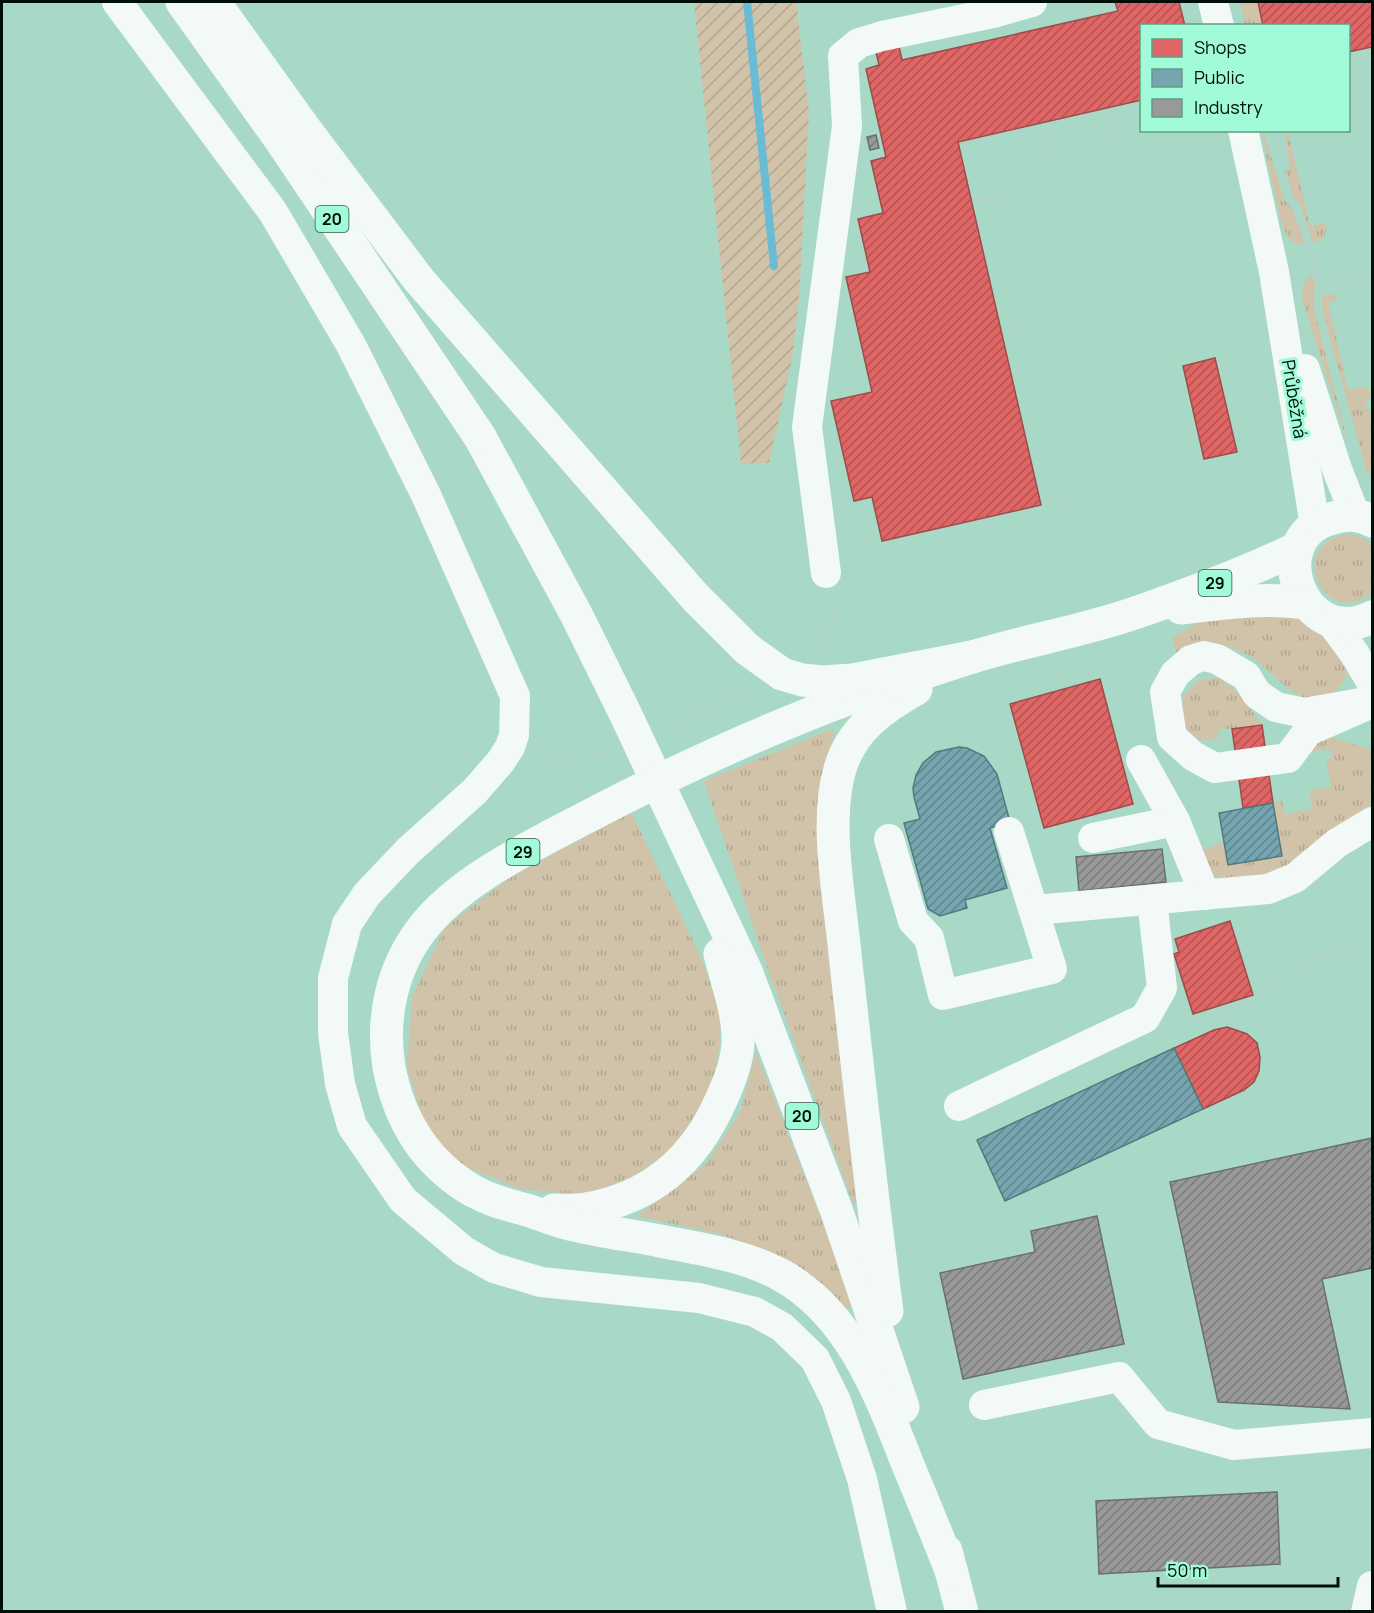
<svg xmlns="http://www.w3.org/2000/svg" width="1374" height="1613" viewBox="0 0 1374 1613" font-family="Manrope,sans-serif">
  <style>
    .grass { fill: url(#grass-tufts) }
    .garden { fill: url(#garden-furrows) }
    .shops { fill: url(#shops-hatch); stroke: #9d4c4a; stroke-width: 1.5 }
    .public { fill: url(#public-hatch); stroke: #53787d; stroke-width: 1.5 }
    .industry { fill: url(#industry-hatch); stroke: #6b706e; stroke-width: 1.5 }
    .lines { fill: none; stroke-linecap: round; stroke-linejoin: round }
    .stream { stroke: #69bcd3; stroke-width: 8 }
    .path { stroke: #becdc7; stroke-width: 4; stroke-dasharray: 1.5 4.5; stroke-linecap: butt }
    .minor { stroke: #f2f9f7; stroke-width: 30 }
    .major { stroke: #f2f9f7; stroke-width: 33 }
    .highway { stroke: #f2f9f7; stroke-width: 33 }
    .labels { text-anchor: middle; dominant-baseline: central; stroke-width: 6; stroke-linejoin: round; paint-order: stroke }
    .shield { fill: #a1fbd9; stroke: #305647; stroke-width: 1.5 }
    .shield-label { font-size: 16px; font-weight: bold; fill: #001008 }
    .street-label { font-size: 18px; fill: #001008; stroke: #a1fbd9 }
  </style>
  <defs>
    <pattern id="grass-tufts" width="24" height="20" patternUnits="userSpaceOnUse" patternTransform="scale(1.5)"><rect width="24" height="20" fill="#d0c3a9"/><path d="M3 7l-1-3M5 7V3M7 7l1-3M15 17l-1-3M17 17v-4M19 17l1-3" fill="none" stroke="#b1a690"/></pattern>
    <pattern id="garden-furrows" width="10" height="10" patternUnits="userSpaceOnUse" patternTransform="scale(1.5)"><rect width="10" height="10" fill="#d0c3a9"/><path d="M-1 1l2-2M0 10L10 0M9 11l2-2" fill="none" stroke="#b1a690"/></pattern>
    <pattern id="shops-hatch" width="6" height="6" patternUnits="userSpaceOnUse" patternTransform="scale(1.5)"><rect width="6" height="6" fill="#e06666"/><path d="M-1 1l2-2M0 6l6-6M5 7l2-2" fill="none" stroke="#b35352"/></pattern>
    <pattern id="public-hatch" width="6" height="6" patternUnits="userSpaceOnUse" patternTransform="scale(1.5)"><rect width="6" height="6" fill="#76a5af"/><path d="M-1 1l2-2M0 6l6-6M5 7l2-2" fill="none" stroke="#5e858c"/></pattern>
    <pattern id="industry-hatch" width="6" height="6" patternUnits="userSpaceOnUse" patternTransform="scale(1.5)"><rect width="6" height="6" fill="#999"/><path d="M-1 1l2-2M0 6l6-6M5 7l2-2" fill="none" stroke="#7a7b7b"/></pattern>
  </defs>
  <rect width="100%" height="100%" fill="#a8d9c7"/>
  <g class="grass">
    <path d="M1240,2H1258L1263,25H1245Z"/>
    <path d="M1261,131H1263L1285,201L1292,208L1305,243C1290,248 1286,233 1281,222Z"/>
    <path d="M1285,131H1288L1310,226L1326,223C1328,233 1323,240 1313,243L1300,204L1294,198L1285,171L1290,169Z"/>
    <path d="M1312,274L1315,283L1314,309L1350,450L1303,302C1300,289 1303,283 1312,274Z"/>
    <path d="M1335,293L1337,301L1328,303L1348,390L1365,387L1372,393L1365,407L1372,412V477L1366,470L1322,309V296Z"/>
    <path d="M1346,534C1356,535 1365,537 1372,545V592C1329,632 1282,549 1346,534Z"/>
    <path d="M1284,611C1313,624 1337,642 1348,673C1338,694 1330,696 1308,700L1287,688L1253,657L1227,646L1176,652L1172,638L1204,619Z"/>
    <path d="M1220,678L1241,695L1262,725L1218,730L1219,738L1200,741L1188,731L1180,715L1184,695L1199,680Z"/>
    <path d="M829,730L835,732L826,759L821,787L858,1202L853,1203L765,961L704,781Z"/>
    <path d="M1326,737L1335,738L1372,750V804L1327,833L1287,872L1223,881L1206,871L1199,852L1224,841L1229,865L1281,856L1273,803L1282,801L1285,814L1312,809L1309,790L1331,787L1326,759L1332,758L1330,749L1308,752L1315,743Z"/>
    <path d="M631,812L699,953L722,1015L717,1066L701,1109L674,1147L637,1175L586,1195L519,1189L457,1163L425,1126L407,1067L412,997L445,927L511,877Z"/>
    <path d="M756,1052L855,1304L843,1310L778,1256L723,1235L637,1216L707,1163L740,1112Z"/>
  </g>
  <path class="garden" d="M694,2H796L809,111L799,300L792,359L769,463L741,464Z"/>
  <g class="shops">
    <path d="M1115,2H1179L1185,26H1142V100L958,142L1041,505L882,541L872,497L854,501L831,401L872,392L846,277L870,272L858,219L883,213L871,161L886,157L866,69L879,65L875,48L898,42L902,60L1118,11Z"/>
    <path d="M1258,2H1372V47L1348,52V26H1263Z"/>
    <path d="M1215,358L1237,452L1204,459L1183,366Z"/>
    <path d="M1100,679L1133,804L1044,828L1010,704Z"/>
    <path d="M1262,725L1273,803L1243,808L1232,729Z"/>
    <path d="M1230,921L1253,995L1193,1014L1174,954L1179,952L1175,939Z"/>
    <path d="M1227,1027L1247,1034L1257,1043L1260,1057L1259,1071L1254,1082L1244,1090L1203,1109L1174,1048L1214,1030Z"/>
  </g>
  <g class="public">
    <path d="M959,747L967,748L984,756L997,774L1010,822L990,828L1007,888L965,900L967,908L940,916L928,909L904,823L920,819L914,797L913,788L916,775L923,763L936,752Z"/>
    <path d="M1273,803L1282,856L1228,865L1219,813Z"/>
    <path d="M1174,1048L1203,1109L1005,1201L977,1140Z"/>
  </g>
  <g class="industry">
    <path d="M876,135L879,148L870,150L867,137Z"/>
    <path d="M1162,849L1166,882L1079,891L1076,857Z"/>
    <path d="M1372,1138V1268L1322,1279L1350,1409L1218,1402L1170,1182Z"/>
    <path d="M1097,1216L1124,1344L963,1379L940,1273L1035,1252L1031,1231Z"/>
    <path d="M1277,1492L1280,1564L1099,1574L1096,1501Z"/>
  </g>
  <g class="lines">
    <path class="stream" d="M747,2L774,266"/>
    <g class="path">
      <path d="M1348,62L1372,56"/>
      <path d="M1348,66L1359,112"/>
      <path d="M1111,116L1123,167"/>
      <path d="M1048,130L1061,182"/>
      <path d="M1181,154L1194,130"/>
      <path d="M1278,164L1285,162L1282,130"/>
      <path d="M1285,186L1289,198L1296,206L1315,262L1319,279V310L1333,361"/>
      <path d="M978,200L1005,194"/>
      <path d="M1319,290L1372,278"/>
      <path d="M1009,335L1036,328"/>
      <path d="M1048,502L1075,497"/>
      <path d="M815,653L835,618L831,597"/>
      <path d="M663,731L754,688"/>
      <path d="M538,744L567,762L579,761L612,752"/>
      <path d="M1175,1027L1258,999L1295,965L1372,937"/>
    </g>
    <g class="minor">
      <path d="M117,2L273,212L351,345L426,495L515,696L514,735L510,747L501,761L475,791L408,851L367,894L347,924L333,978V1033L340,1084L352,1126L403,1200L464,1251L494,1268L541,1282L699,1298L755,1312L782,1327L815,1359L836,1401L862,1479L892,1612"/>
      <path d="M1213,2L1219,26"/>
      <path d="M1243,130L1274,272L1315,526"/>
      <path d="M1305,369L1337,469L1355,515"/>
      <path d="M826,573L807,427L847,126L843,56L859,43L882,36L993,13L1032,2"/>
      <path d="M1329,619L1354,653L1372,683"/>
      <path d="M1372,701L1304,713L1276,707L1257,694L1246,676L1217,659L1204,656L1191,660L1175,674L1165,692L1172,737L1193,756L1215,768L1288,758L1308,731L1372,703"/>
      <path d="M1141,760L1175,821L1205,895"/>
      <path d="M1093,838L1175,821"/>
      <path d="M889,839L913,921L929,938L943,995L1052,969L1009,832"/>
      <path d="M1035,910L1268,889L1295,878L1337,843L1372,822"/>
      <path d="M959,1106L1145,1018L1162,988L1152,900"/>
      <path d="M984,1405L1119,1377L1158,1424L1234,1445L1372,1433"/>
      <path d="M1366,1612L1372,1586"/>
    </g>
    <g class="major">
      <path d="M480,437L576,614L625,713L746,971L837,1212L903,1407"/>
      <path d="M1372,521C1360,514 1346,514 1333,518C1260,536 1302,652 1372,617"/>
      <path d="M1181,608C1225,603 1261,597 1306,603"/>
      <path d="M554,1210C564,1210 575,1211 586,1209C651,1198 695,1160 721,1100C729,1083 737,1063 738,1043C739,1013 727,983 720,954"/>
      <path d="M887,1311C871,1192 858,1073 845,954C840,899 824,822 840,769C851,730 882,708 916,689"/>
      <path d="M946,1551L962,1612"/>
      <path d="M952,1573C938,1537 923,1501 908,1465C880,1394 851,1314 781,1275C744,1255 700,1249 660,1241C631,1235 602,1232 574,1225C558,1222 543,1215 527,1210C505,1204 494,1202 473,1191C425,1163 399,1120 389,1067C381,1018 392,968 422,929C459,881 528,848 581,820C650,784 720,750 792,721C849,697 908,678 966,659C1022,641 1080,632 1135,613C1190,594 1245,573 1298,548"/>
    </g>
    <g class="highway">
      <path d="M182,2L282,142L480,437"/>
      <path d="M214,2L305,129L419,280L696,598L747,649L782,674L802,680L822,682L853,680L972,657"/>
    </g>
  </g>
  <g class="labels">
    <g class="shield">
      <rect x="315.5" y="206" width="33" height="26" rx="4.5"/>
      <rect x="1198.5" y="570" width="33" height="26" rx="4.5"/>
      <rect x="506.5" y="839" width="33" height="26" rx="4.5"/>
      <rect x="785.5" y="1103" width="33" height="26" rx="4.5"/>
    </g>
    <g class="shield-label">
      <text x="332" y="219">20</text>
      <text x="1215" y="583">29</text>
      <text x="523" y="852">29</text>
      <text x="802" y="1116">20</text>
    </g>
    <g class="street-label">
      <text transform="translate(1295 399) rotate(81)">Průběžná</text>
    </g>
  </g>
  <rect width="1374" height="1613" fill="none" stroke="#001008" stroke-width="6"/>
  <rect x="1140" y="24" width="210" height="108" fill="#a1fbd9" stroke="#619d85" stroke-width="1.5"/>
  <rect x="1152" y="39" width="30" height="18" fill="#e06666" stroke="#619d85" stroke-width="1.5"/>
  <text x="1194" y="54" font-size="18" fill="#001008">Shops</text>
  <rect x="1152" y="69" width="30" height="18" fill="#76a5af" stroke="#619d85" stroke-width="1.5"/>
  <text x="1194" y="84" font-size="18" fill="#001008">Public</text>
  <rect x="1152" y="99" width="30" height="18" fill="#999999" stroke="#619d85" stroke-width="1.5"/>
  <text x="1194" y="114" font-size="18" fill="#001008">Industry</text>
  <path d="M1158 1577v9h180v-9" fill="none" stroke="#001008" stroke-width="3"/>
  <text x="1167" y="1577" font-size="18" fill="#001008" stroke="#a1fbd9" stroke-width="4.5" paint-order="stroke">50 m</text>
</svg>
